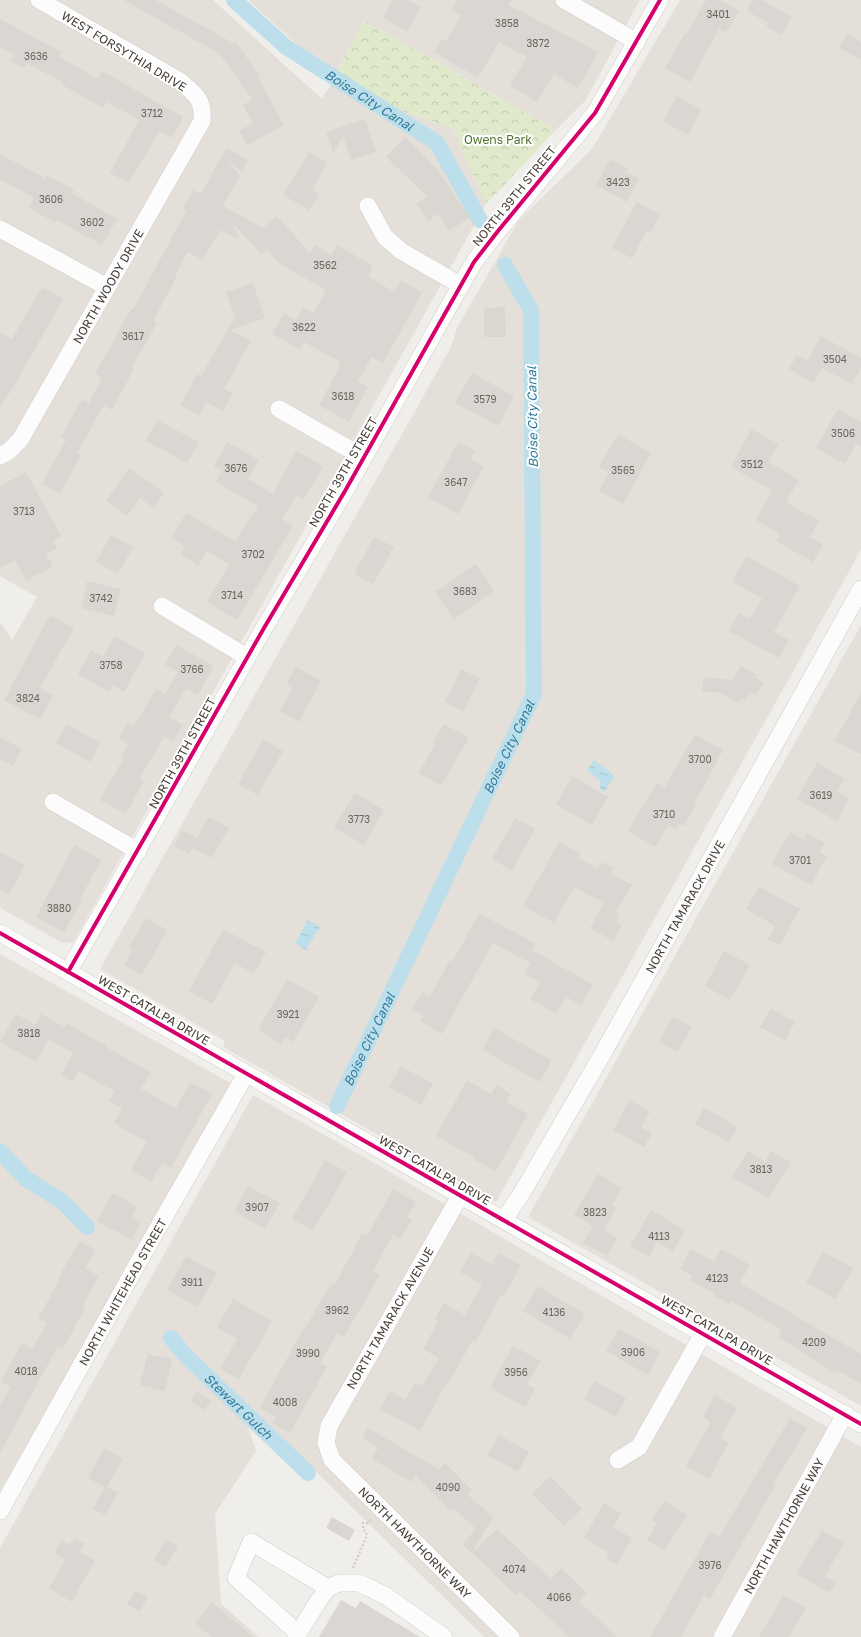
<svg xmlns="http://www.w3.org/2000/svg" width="861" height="1637" viewBox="0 0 861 1637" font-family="'Golos Text',sans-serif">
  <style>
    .residential { fill: #e4dfd8 }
    .park { fill: url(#park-crowns) }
    .water { fill: url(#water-ripples) }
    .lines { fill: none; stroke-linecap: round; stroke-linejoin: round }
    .canal { stroke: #bddfec; stroke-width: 16 }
    .building { fill: #dad7d3 }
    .minor-casing { stroke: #ceccc8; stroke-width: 18 }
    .path { stroke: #d1cecb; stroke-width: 2.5; stroke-dasharray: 2 2; stroke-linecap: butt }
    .minor { stroke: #fdfcfc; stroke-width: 17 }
    .cycleway-casing { stroke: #fff; stroke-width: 6 }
    .cycleway { stroke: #d6006c; stroke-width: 4 }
    .labels { text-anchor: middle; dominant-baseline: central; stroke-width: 4; stroke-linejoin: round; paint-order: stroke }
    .number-label { font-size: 10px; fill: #6c655f }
    .street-label { font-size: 12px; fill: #463e37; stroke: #fff }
    .park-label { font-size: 12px; fill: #50752d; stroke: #fff }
    .water-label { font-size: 13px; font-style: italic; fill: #317c9c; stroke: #fff }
  </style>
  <defs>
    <pattern id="park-crowns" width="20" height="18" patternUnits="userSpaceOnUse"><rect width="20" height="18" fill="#e1e9cc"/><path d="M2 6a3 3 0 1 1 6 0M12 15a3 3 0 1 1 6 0" fill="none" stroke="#c2c9b0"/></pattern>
    <pattern id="water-ripples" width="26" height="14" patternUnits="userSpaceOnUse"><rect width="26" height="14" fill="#bddfec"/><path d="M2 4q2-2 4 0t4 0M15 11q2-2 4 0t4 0" fill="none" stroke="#a4c0cb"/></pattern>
  </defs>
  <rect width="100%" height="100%" fill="#f0eeeb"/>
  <g class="residential">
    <path d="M0,0H213L322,99L330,86L452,128L486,204L73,943L61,942L0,908V622L12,640L37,597L0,576Z"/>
    <path d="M248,0H640L585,101L556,130L365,21L333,77Z"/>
    <path d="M680,0H861V550L496,1202L223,1047L225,1041L100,969L424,395L451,347L457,328L519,220L592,149Z"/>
    <path d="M861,625V1406L528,1217Z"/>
    <path d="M0,954L232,1084L136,1255L0,1491Z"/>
    <path d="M253,1095L369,1160L861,1447V1637H484L237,1394L256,1451L215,1514L221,1604L259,1637H0V1548Z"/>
  </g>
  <path class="park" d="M365,21L556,130L486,204L452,128L330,86L333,77Z"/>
  <g class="water">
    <path d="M594,760L615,776L604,792L600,789V781L587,770Z"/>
    <path d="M308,920L320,927L306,950L295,943Z"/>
  </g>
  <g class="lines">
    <g class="canal">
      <path id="s1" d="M234,0L286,47L437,143L480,220"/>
      <path id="s2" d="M337,1106L534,694L531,310L505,265"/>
      <path d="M0,1151L25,1178L64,1203L87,1227"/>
      <path id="s3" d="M171,1338L185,1355L308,1473"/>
    </g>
  </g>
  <g class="building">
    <path d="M124,0H156L233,43L235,41L260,76L258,77L284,125L247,145L239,131L253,123L243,105L252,99L220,54Z"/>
    <path d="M392,0H408L421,7L407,32L383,18Z"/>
    <path d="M457,0H511L509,5L598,52L578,88L554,74L537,102L510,85L527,57L499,42L478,78L434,52L442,39L446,41L461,15L451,10Z"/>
    <path d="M706,0H719L739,11L726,33L719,29L690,82L665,68L685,33L687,34Z"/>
    <path d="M752,0H761L792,17L782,35L766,26L768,23L747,11Z"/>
    <path d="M0,19L61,52L59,57L98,79L102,71L183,117L172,138L159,131L129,183L110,173L139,120L107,102L103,108L62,85L63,82L26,63L24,68L11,61L14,55L0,47Z"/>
    <path d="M847,34L861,42V60L839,48Z"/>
    <path d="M677,96L702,110L688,135L663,121Z"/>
    <path d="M365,119L376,152L351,160L343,136L333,153L326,132Z"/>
    <path d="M405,137L438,170L470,218L449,231L438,214L428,221L416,204L427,196L386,157Z"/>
    <path d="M226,148L248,160L242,171L227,162L240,175L223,206L263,228L277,216L310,253L315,245L331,255L337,245L373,266L368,276L394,292L401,280L422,293L383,363L372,357L358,381L368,387L349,422L319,405L341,364L338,362L339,361L304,342L300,349L272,334L284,313L296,320L304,307L314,313L326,290L281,265L267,250L262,255L233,224L239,240L220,230L203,260L188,252L175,275L177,276L153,321L157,323L132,368L134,369L112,410L104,405L77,453L81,455L60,494L42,484L66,440L61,437L82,399L89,403L102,378L95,374L131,309L133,310L186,211L182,209L193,190L201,194Z"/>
    <path d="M309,152L327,162L312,190L319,194L309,210L283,195Z"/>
    <path d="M0,154L45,178L47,175L74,190L72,193L117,219L102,245L57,220L56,223L29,208L34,198L0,179Z"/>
    <path d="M610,159L628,169L626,172L639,179L627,202L596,185Z"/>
    <path d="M637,202L660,215L650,233L647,231L632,258L612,248Z"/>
    <path d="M253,283L265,318L231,330L251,341L224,389L233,393L223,411L206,402L199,416L180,405L197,374L201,376L235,317L226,292Z"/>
    <path d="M42,287L63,299L17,381L0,408V332L12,339Z"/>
    <path d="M505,307L506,337H484V308Z"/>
    <path d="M821,336L861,358V368L852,384L822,368L813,383L789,369L797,355L807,361Z"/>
    <path d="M472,373L514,396L498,426L455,403Z"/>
    <path d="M838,409L861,422V447L856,444L845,464L816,448Z"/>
    <path d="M157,420L199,442L187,463L146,441Z"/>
    <path d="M751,429L779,444L768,462L799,480L786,502L819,521L810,537L823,544L813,562L776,541L780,534L756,520L772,490L731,467Z"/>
    <path d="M618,434L651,453L623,504L599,491L609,473L599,467Z"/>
    <path d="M227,442L259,460L248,479L273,494L296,451L323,466L304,499L297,495L282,519L293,526L237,620L207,602L229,564L206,551L198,566L180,554L185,546L171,538L186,513L235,541L258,506L216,482L222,471L214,466Z"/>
    <path d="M458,442L475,451L471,459L484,467L458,514L428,497Z"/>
    <path d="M129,468L164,493L154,508L140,498L127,516L106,501Z"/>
    <path d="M26,472L61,536L53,540L57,548L46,554L53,566L26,581L15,560L0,568V486Z"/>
    <path d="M111,535L133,547L118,574L96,562Z"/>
    <path d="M374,537L394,547L373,584L354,574Z"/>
    <path d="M746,556L800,586L774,632L789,640L779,658L729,631L739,613L750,619L762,598L732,582Z"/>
    <path d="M476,564L494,591L454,619L435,592Z"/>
    <path d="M87,581L121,589L114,616L81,608Z"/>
    <path d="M50,615L74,628L40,688L53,696L40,719L4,700Z"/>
    <path d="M114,636L145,653L124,692L113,685L110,692L78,674L91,650L103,657Z"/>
    <path d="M176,645L214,666L198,695L186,688L169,717L183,725L173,741L164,736L140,778L144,781L126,814L100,800L123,759L120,758L128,744L119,738L127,723L133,727L156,689L165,694L178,672L165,665Z"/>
    <path d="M741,666L757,675L756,678L764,683L756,696L749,692L745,700L742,698L739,703L721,693L702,691L704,677L732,680Z"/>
    <path d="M296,667L321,681L299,722L280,711L293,687L287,683Z"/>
    <path d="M461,669L480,678L463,712L445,702Z"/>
    <path d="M861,692V754L835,741Z"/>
    <path d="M66,724L100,743L90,762L56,743Z"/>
    <path d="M444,724L469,738L441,786L419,773L435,744L433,743Z"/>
    <path d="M695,734L723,750L694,804L696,805L684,826L679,824L676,829L668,825L655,847L628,831L657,783L665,787Z"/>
    <path d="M0,737L22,749L13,766L0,759Z"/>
    <path d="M263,739L283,751L258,795L238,784Z"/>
    <path d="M817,763L845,779L837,792L849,798L837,821L797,799Z"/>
    <path d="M572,776L608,797L592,825L556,804Z"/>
    <path d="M355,793L384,810L364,845L334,827Z"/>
    <path d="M209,817L229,828L211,858L193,848L189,854L174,846L183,830L197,838Z"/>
    <path d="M515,818L535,829L512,871L492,859Z"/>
    <path d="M790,832L804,840L807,833L825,843L820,852L827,856L811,885L772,864Z"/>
    <path d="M559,842L580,853L578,858L598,869L602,862L614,868L611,874L632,885L616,912L620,914L616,922L622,925L613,941L590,928L604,903L574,887L554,923L523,906Z"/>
    <path d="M74,845L101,860L80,899L82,900L64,932L36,917Z"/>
    <path d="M0,852L25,865L9,894L0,889Z"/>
    <path d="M759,886L800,909L780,945L768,939L775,926L746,909Z"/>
    <path d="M479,913L536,944L532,950L593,985L581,1005L566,997L556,1013L530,999L540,982L524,974L530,963L493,943L442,1034L420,1021L423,1015L412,1009L422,992L430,997L450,960L453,961Z"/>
    <path d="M146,918L167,930L142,975L124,965L133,949L129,947Z"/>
    <path d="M223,929L266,952L254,974L235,963L212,1004L189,991Z"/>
    <path d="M724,951L750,965L730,1000L705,986Z"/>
    <path d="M287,979L319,997L293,1042L285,1037L281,1044L258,1030Z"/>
    <path d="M771,1008L795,1022L785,1041L760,1027Z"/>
    <path d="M16,1014L35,1025L41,1014L65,1027L67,1023L107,1046L106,1047L151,1072L141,1089L176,1108L190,1082L212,1094L171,1168L162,1163L151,1182L131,1170L147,1142L114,1123L122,1108L109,1101L114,1091L78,1071L72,1082L61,1075L73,1053L49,1039L36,1062L0,1042Z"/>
    <path d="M673,1017L692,1027L678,1052L659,1042Z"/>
    <path d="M494,1028L552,1060L540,1082L482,1050Z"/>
    <path d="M401,1066L433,1084L421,1105L389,1087Z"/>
    <path d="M467,1080L491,1094L496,1085L511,1094L506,1102L528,1114L496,1171L473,1159L474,1157L436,1136Z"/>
    <path d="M630,1100L650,1112L641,1127L652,1133L644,1147L613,1130Z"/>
    <path d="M704,1108L738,1127L729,1142L695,1124Z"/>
    <path d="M748,1151L765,1162L771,1151L791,1162L769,1199L732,1177Z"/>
    <path d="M325,1160L347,1172L313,1231L292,1219Z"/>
    <path d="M598,1174L621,1188L612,1205L616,1208L604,1230L617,1238L607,1256L583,1243L593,1226L574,1215Z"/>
    <path d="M248,1186L280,1203L265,1229L234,1211Z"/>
    <path d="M393,1189L416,1202L407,1217L412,1220L401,1239L393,1235L373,1271L380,1274L344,1337L337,1333L320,1363L327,1367L290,1433L272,1423L276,1417L260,1408L304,1327L305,1328L331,1284L334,1286L362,1234L367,1236Z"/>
    <path d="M113,1193L137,1207L132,1217L141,1222L132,1240L97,1221Z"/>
    <path d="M651,1210L685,1230L673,1251L657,1242L649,1257L630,1246Z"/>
    <path d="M80,1241L96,1250L85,1268L99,1276L82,1306L85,1308L63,1349L58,1346L0,1453V1406L10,1387L1,1382L22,1343L32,1349L47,1323L38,1318L60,1279L58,1278Z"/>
    <path d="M691,1249L714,1262L721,1249L750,1265L740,1283L861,1354V1384L837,1370L835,1373L778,1337L782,1330L730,1301L729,1304L713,1295L714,1293L690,1280L692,1276L680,1269Z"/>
    <path d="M823,1252L853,1268L836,1299L806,1283Z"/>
    <path d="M471,1253L492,1264L498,1253L521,1265L504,1296L502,1294L475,1342L473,1340L446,1387L445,1386L420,1431L380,1409L390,1391L405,1400L415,1382L422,1386L439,1358L423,1349L438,1321L435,1319L444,1303L465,1315L482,1284L460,1272Z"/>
    <path d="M186,1256L217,1273L198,1307L167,1290Z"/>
    <path d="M538,1286L585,1314L570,1339L523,1311Z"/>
    <path d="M233,1299L272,1321L239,1379L220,1369L237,1339L217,1327Z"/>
    <path d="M619,1329L660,1352L648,1375L606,1351Z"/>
    <path d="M513,1346L541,1361L527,1384L535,1389L525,1407L490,1387Z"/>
    <path d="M148,1354L172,1359L165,1391L140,1385Z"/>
    <path d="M594,1381L626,1398L616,1417L584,1399Z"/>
    <path d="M197,1391L211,1401L204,1410L190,1401Z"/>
    <path d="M715,1395L737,1408L720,1438L729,1443L709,1479L686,1466L711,1422L703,1417Z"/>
    <path d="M790,1418L807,1428L773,1485L775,1486L710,1599L704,1595L681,1637H650L710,1532L719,1537Z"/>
    <path d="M368,1428L439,1469L445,1463L472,1490L468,1495L493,1517L473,1552L497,1529L551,1579L561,1568L587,1593L579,1601L617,1637H569L519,1590L516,1595L489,1570L490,1569L462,1544L476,1529L454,1509L451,1511L415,1475L411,1482L372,1459L378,1448L362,1438Z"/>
    <path d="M499,1435L529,1452L518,1472L487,1455Z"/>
    <path d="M104,1448L123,1458L107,1487L118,1493L105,1515L93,1509L104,1487L88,1478Z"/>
    <path d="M550,1476L582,1509L564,1526L532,1494Z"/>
    <path d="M664,1501L687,1515L665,1550L647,1540L657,1523L652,1520Z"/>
    <path d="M604,1503L621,1513L613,1527L632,1538L617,1565L606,1558L609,1552L584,1538Z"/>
    <path d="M332,1517L355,1530L349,1541L326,1528Z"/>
    <path d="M822,1530L844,1543L825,1576L836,1583L830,1593L796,1574Z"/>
    <path d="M74,1538L85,1544L80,1552L95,1560L72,1602L49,1588L65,1560L54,1553L62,1541L70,1545Z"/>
    <path d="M165,1540L178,1546L166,1567L154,1560Z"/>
    <path d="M135,1590L148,1597L140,1611L127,1604Z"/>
    <path d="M784,1595L806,1608L789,1637H759Z"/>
    <path d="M341,1600L356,1608L360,1601L420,1637H319Z"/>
    <path d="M212,1602L253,1637H212L195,1623Z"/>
  </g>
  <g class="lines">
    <g class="minor-casing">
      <g id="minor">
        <path d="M564,0L637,42"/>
        <path d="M368,206L385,237L401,251L460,285"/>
        <path d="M0,229L107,287"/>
        <path d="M279,409L363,457"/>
        <path id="s4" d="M0,456L9,451L20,440L202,121C204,99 195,94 180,81L39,0"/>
        <path d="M162,606L247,657"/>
        <path d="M53,802L138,851"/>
        <path d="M0,933L861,1424"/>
        <path d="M68,972L264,628L345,491L474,262L498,231L595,113L660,0"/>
        <path id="s5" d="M460,1196L329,1426L326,1443L332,1460L511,1637"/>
        <path id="s6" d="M504,1220L523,1191L602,1055L861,589"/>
        <path d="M618,1460L639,1447L703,1334"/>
        <path id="s7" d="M0,1511L138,1263L246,1074"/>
        <path d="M298,1633L236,1578L251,1542L328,1588"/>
        <path d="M296,1637L319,1600L328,1588L339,1583H359L386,1596L444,1637"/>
        <path id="s8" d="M722,1637L845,1414"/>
      </g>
    </g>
    <path class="path" d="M353,1568L367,1535L363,1528V1523H368L371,1519"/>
    <use href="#minor" class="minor"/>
    <g class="cycleway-casing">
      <g id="cycleway">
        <path d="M0,933L861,1424"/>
        <path d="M68,972L264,628L345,491L474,262L498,231L595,113L660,0"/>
      </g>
    </g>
    <use href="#cycleway" class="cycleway"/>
  </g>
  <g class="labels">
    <g class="number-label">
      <text x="718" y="14">3401</text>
      <text x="507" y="23">3858</text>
      <text x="538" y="43">3872</text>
      <text x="36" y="56">3636</text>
      <text x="152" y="113">3712</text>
      <text x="618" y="182">3423</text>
      <text x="51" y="199">3606</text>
      <text x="92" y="222">3602</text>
      <text x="325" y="265">3562</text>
      <text x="304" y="327">3622</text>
      <text x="133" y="336">3617</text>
      <text x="835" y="359">3504</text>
      <text x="343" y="396">3618</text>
      <text x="485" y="399">3579</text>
      <text x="843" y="433">3506</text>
      <text x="752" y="464">3512</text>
      <text x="236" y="468">3676</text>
      <text x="623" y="470">3565</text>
      <text x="456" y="482">3647</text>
      <text x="24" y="511">3713</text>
      <text x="253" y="554">3702</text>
      <text x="465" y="591">3683</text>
      <text x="232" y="595">3714</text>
      <text x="101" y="598">3742</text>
      <text x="111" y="665">3758</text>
      <text x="192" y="669">3766</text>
      <text x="28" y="698">3824</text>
      <text x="700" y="759">3700</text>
      <text x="821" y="795">3619</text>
      <text x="664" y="814">3710</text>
      <text x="359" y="819">3773</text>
      <text x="800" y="860">3701</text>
      <text x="59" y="908">3880</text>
      <text x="288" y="1014">3921</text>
      <text x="29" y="1033">3818</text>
      <text x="761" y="1169">3813</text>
      <text x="257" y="1207">3907</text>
      <text x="595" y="1212">3823</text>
      <text x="659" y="1236">4113</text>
      <text x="717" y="1278">4123</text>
      <text x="192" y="1282">3911</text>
      <text x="337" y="1310">3962</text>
      <text x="554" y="1312">4136</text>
      <text x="814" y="1342">4209</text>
      <text x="633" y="1352">3906</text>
      <text x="308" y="1353">3990</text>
      <text x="26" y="1371">4018</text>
      <text x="516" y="1372">3956</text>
      <text x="285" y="1402">4008</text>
      <text x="448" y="1487">4090</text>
      <text x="710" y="1565">3976</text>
      <text x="514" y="1569">4074</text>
      <text x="559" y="1597">4066</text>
    </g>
    <g class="street-label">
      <text transform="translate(124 51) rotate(31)">WEST FORSYTHIA DRIVE</text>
      <text transform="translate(514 196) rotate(-51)">NORTH 39TH STREET</text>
      <text stroke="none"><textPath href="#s4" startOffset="203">NORTH WOODY DRIVE</textPath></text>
      <text transform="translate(343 472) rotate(-60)">NORTH 39TH STREET</text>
      <text transform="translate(182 753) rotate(-61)">NORTH 39TH STREET</text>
      <text stroke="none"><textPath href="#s6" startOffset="362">NORTH TAMARACK DRIVE</textPath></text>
      <text transform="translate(154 1010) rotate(30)">WEST CATALPA DRIVE</text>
      <text transform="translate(435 1170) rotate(30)">WEST CATALPA DRIVE</text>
      <text stroke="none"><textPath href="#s7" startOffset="251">NORTH WHITEHEAD STREET</textPath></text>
      <text transform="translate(390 1318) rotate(-60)">NORTH TAMARACK AVENUE</text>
      <text transform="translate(717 1330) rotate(30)">WEST CATALPA DRIVE</text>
      <text stroke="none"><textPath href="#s8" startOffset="127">NORTH HAWTHORNE WAY</textPath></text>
      <text stroke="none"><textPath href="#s5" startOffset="417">NORTH HAWTHORNE WAY</textPath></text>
    </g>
    <g class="park-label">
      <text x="498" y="139">Owens Park</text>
    </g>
    <g class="water-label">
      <text stroke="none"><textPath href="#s1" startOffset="169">Boise City Canal</textPath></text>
      <text transform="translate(532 417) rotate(-91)">Boise City Canal</text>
      <text stroke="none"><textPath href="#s2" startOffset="398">Boise City Canal</textPath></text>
      <text stroke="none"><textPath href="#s2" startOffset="74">Boise City Canal</textPath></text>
      <text stroke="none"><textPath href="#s3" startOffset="96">Stewart Gulch</textPath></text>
    </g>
  </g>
</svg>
